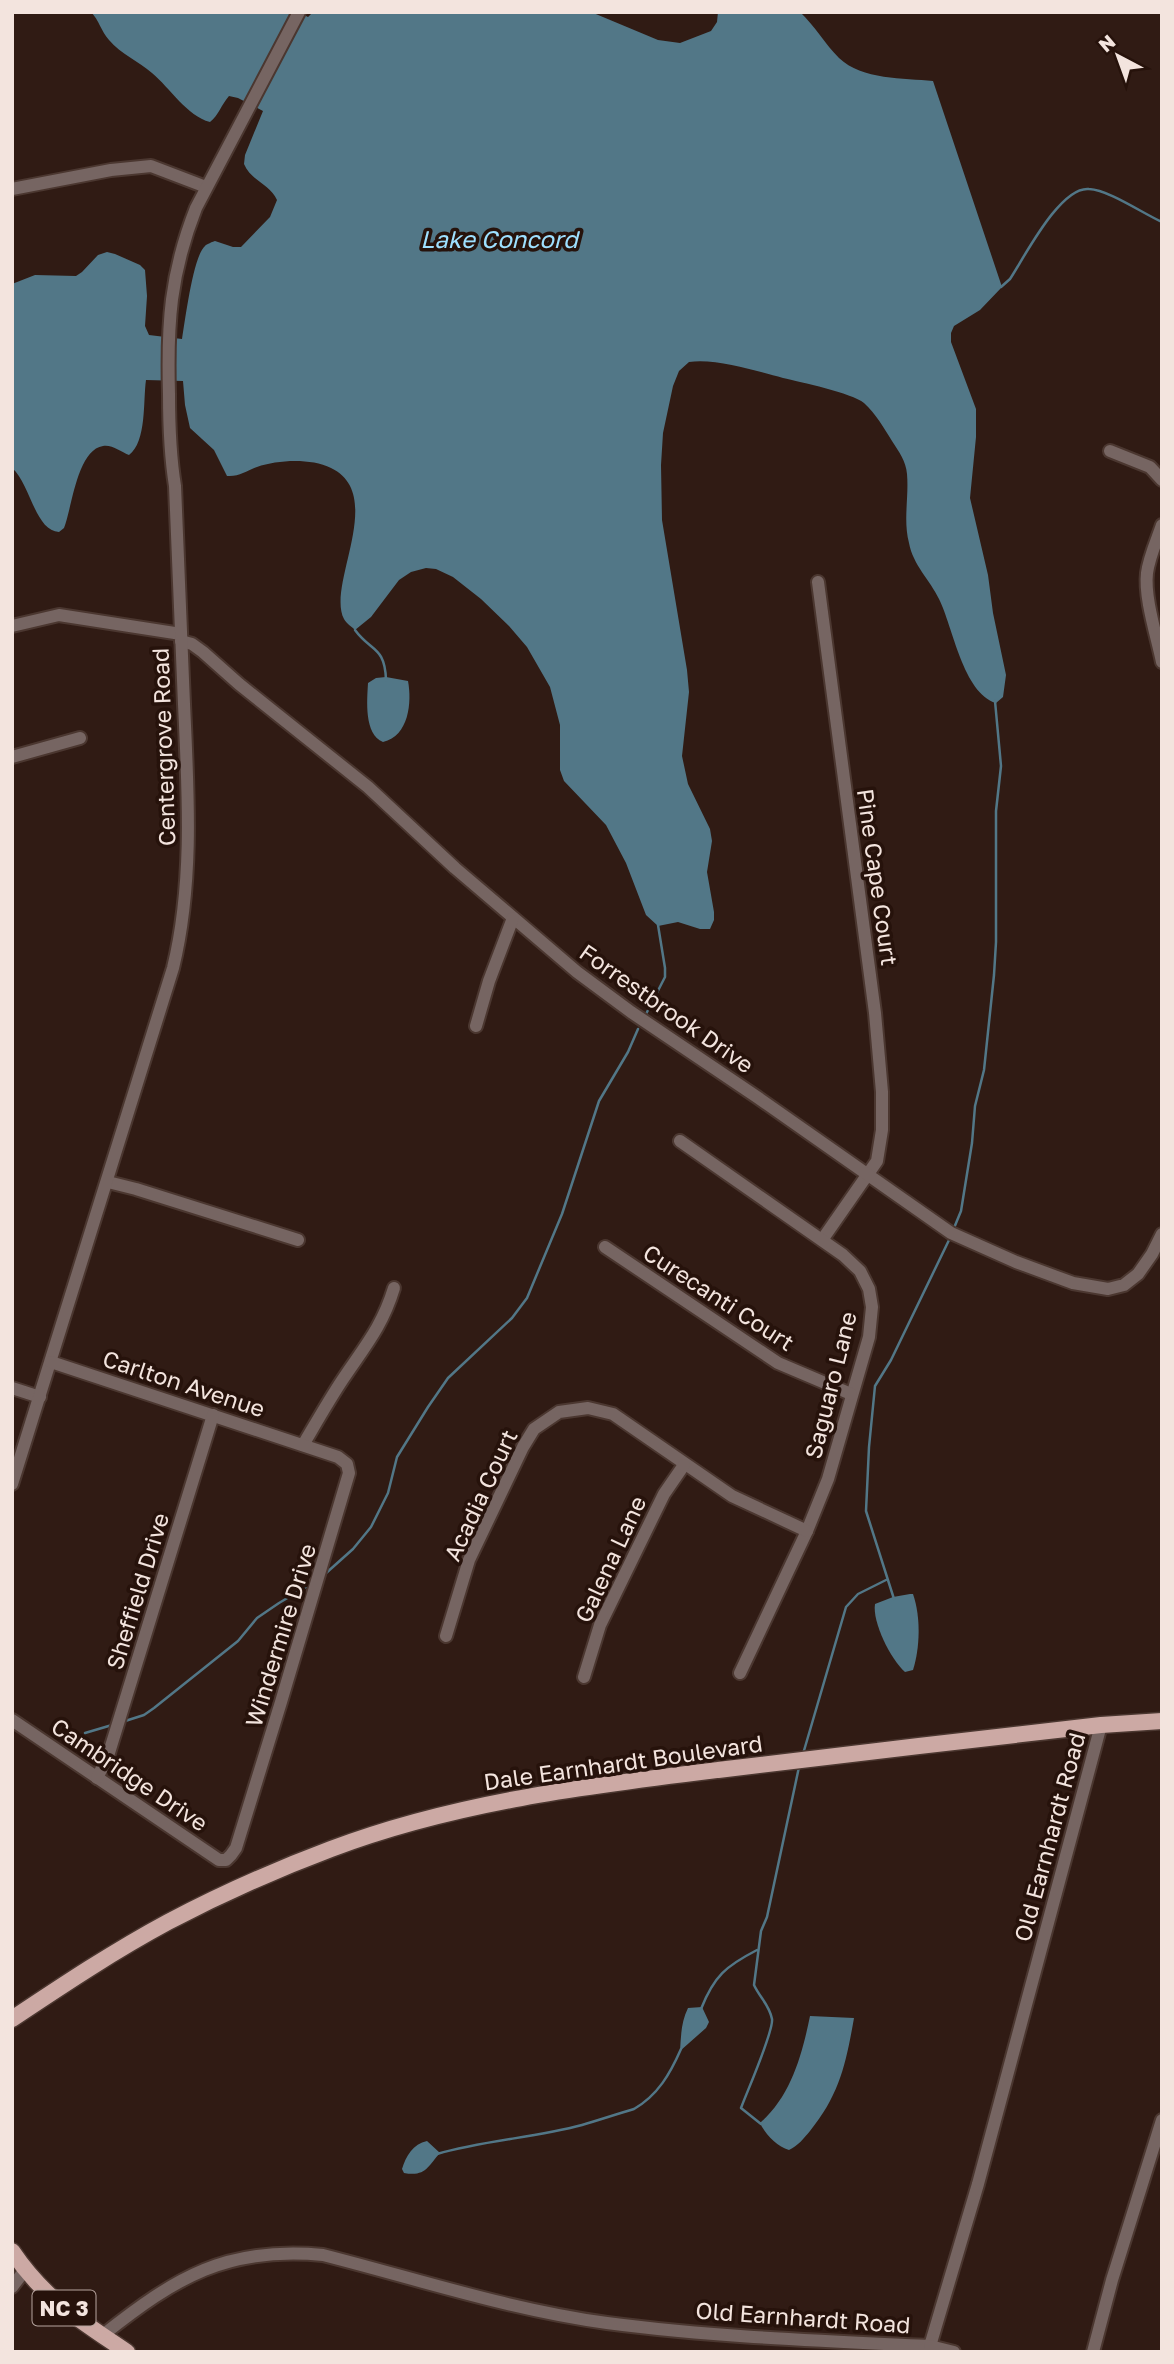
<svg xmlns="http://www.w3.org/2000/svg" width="1174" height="2364" viewBox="0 0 1174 2364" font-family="'Golos Text',sans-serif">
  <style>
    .water { fill: #527787 }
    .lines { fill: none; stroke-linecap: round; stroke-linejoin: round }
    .stream { stroke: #527787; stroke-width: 2.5 }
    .minor-casing { stroke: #4b3730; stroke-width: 16 }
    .major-casing { stroke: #4b3730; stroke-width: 19 }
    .minor { stroke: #766562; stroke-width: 12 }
    .major { stroke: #cca9a4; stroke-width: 16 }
    .labels { text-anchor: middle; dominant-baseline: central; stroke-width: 7; stroke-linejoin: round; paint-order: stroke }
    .shield { fill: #26120b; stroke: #b6a59f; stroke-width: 2 }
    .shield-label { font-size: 21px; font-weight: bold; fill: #f3e4de }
    .street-label { font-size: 23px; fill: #f3e4de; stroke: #26120b }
    .water-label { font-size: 24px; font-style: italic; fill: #9ee0ff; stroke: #26120b }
  </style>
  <rect width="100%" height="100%" fill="#301b14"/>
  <g class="water">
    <path d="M91,12H298L308,17L313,12H591L658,40L680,43L711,31L717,22L718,12H800C815,26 825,44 839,58C862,80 904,78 933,81L1002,287L980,310L954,326L951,333V342L976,409V437L970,498L988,575L993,613L1006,675L1003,697L996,703C963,693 953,627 939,599C930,580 913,565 909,543C903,520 909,498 907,474C906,461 899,452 892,441C884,428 876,414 864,403C852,393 800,382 783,378C756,371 716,358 689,362L679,371L673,386L663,433L661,465L662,520L687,670L689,692L682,756L688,784L710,829L712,841L707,872L714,912V920L710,929H700L678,922L658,926L646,915L626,863L606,825L564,781L560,770V725L550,687L527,647L509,626L481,599L453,577L436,569L426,568L411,572L399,580L371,617L355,630C352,627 346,623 344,619C326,585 387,495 331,468C310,458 278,460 257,467C246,471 239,477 227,476L214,450L190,428L185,405L183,381L146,380C143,400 147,442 129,455C122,452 111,444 103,446C77,450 72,508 64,528L59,532C35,531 30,483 12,468V284L35,275L76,276L82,272L98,255L107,252L115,254L140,265L145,270L147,296L145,326L149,335L182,339C185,322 193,256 205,246C205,245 214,241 215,241L233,247H241L270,217L277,200C270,184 251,181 244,164L245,155L263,111L238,98L229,96C221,105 219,115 210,122C187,116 170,88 152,73C138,61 121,54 109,40C101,31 99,20 91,12Z"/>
    <path d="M386,677L408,681C412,702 409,736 383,742C364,734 367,701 368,683L376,678Z"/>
    <path d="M910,1594H913C921,1617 920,1648 913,1670L905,1672C891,1660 872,1622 875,1604L893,1597Z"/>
    <path d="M702,2007L709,2022L706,2028L680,2051C681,2036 681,2022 688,2008Z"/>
    <path d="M810,2016L854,2018C846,2063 840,2094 810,2131C804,2138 798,2146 789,2150C777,2147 765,2134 760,2123C791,2096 802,2055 810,2016Z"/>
    <path d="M427,2141L440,2153C428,2166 426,2177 404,2173L402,2169C406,2156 413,2144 427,2141Z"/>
  </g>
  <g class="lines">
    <g class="stream">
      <path d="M1001,287L1010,279C1024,258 1060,186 1089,189C1109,190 1142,213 1162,222"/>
      <path d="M355,630C371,652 385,646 386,680"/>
      <path d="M645,1016L665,977V968L658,925"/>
      <path d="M954,1228L961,1211L972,1143L975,1106L984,1070L994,975L996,942V811L1001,766L995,701"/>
      <path d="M325,1574L353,1549L371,1527L388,1493L397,1457L428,1407L448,1378L512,1318L527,1298L562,1214L599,1101L628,1052L638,1029"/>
      <path d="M894,1599L866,1511L869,1447L875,1386L891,1360L950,1238"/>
      <path d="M122,1722L144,1715L154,1708L238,1641L257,1618L279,1603L311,1584"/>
      <path d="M85,1733L112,1725"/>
      <path d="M803,1754L846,1607L858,1594L886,1580"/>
      <path d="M701,2009C714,1976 726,1966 757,1950"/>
      <path d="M761,2124L741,2108C746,2094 774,2031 772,2019C769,2004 760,1998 754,1985L761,1931L767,1917L799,1767"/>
      <path d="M437,2154C485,2140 534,2138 582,2125C599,2120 617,2114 634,2109C658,2095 670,2074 681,2049"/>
    </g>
    <g class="minor-casing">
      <g id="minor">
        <path d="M12,189L111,170L151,166L206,187"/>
        <path d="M1110,451L1150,467L1162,480"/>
        <path d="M1162,525C1157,540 1149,557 1147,573C1144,598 1157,637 1162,662"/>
        <path d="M818,582L875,1013L882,1092V1130L877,1161L822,1240"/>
        <path d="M12,626L59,615L181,634"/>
        <path d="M181,641L192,644L203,652L239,684L368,787L455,868L577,972L631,1012L757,1097L951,1233L1016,1262L1073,1283L1108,1289L1124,1285L1138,1274L1152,1254L1162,1234"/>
        <path d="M12,757L80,738"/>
        <path d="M476,1026L489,981L513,918"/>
        <path d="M680,1141L843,1255L860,1271L869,1289L872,1307L869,1337L828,1479L807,1531L740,1673"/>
        <path d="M108,1182L136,1189L298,1240"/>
        <path d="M605,1247L778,1363L851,1394"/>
        <path d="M12,1388L40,1397"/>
        <path d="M303,1445C316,1423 329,1400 343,1379C365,1346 382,1327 394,1288"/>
        <path d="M12,1484L173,968C194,882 188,791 184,704C181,631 178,558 175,486C170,455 169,425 169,394C167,324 170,274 196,208L299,12"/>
        <path d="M446,1636L469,1560L523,1447L534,1429L559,1412L588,1408L613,1414L732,1496L807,1531"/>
        <path d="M584,1677L600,1625L664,1494L684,1465"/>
        <path d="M12,1720L219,1860H226L231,1855L236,1848L281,1702L349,1473L347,1464L338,1457L51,1362"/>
        <path d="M97,1778L108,1756L213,1415"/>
        <path d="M12,2287L25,2270"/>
        <path d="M103,2335C176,2277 227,2246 323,2255C417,2279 511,2310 607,2323C714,2337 822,2341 930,2346L978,2184L1101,1725"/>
        <path d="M930,2346L954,2352"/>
        <path d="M1093,2352L1112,2280L1162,2120"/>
      </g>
    </g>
    <g class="major-casing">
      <g id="major">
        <path d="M12,2019C63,1985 114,1951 168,1922C221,1894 275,1870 331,1849C455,1802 587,1786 718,1770C846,1754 973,1740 1101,1725L1162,1721"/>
        <path d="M12,2251C45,2300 80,2320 127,2352"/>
      </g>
    </g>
    <use href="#minor" class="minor"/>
    <use href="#major" class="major"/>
  </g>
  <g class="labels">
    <rect class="shield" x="32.5" y="2290.5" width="63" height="35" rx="5"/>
    <g class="shield-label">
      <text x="64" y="2308">NC 3</text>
    </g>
    <g class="street-label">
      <text transform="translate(163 747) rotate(-92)">Centergrove Road</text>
      <text transform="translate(878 877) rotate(82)">Pine Cape Court</text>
      <text transform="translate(667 1008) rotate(35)">Forrestbrook Drive</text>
      <text transform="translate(719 1297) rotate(33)">Curecanti Court</text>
      <text transform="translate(184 1383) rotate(18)">Carlton Avenue</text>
      <text transform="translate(830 1385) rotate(-76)">Saguaro Lane</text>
      <text transform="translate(480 1495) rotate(-65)">Acadia Court</text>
      <text transform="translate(610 1559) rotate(-65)">Galena Lane</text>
      <text transform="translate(137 1591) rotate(-73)">Sheffield Drive</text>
      <text transform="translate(280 1635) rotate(-73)">Windermire Drive</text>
      <text transform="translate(623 1762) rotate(-8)">Dale Earnhardt Boulevard</text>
      <text transform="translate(130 1774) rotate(34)">Cambridge Drive</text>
      <text transform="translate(1049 1837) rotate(-75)">Old Earnhardt Road</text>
      <text transform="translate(803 2317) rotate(4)">Old Earnhardt Road</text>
    </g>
    <g class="water-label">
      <text x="499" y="238">Lake Concord</text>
    </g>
  </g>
  <rect width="1174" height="2364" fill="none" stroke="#f3e4de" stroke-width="28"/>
  <g transform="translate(1118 56) rotate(319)" stroke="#26120b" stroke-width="5" paint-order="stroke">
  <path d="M0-5L12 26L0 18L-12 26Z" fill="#f3e4de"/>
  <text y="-10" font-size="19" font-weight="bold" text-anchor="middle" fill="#f3e4de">N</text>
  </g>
</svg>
